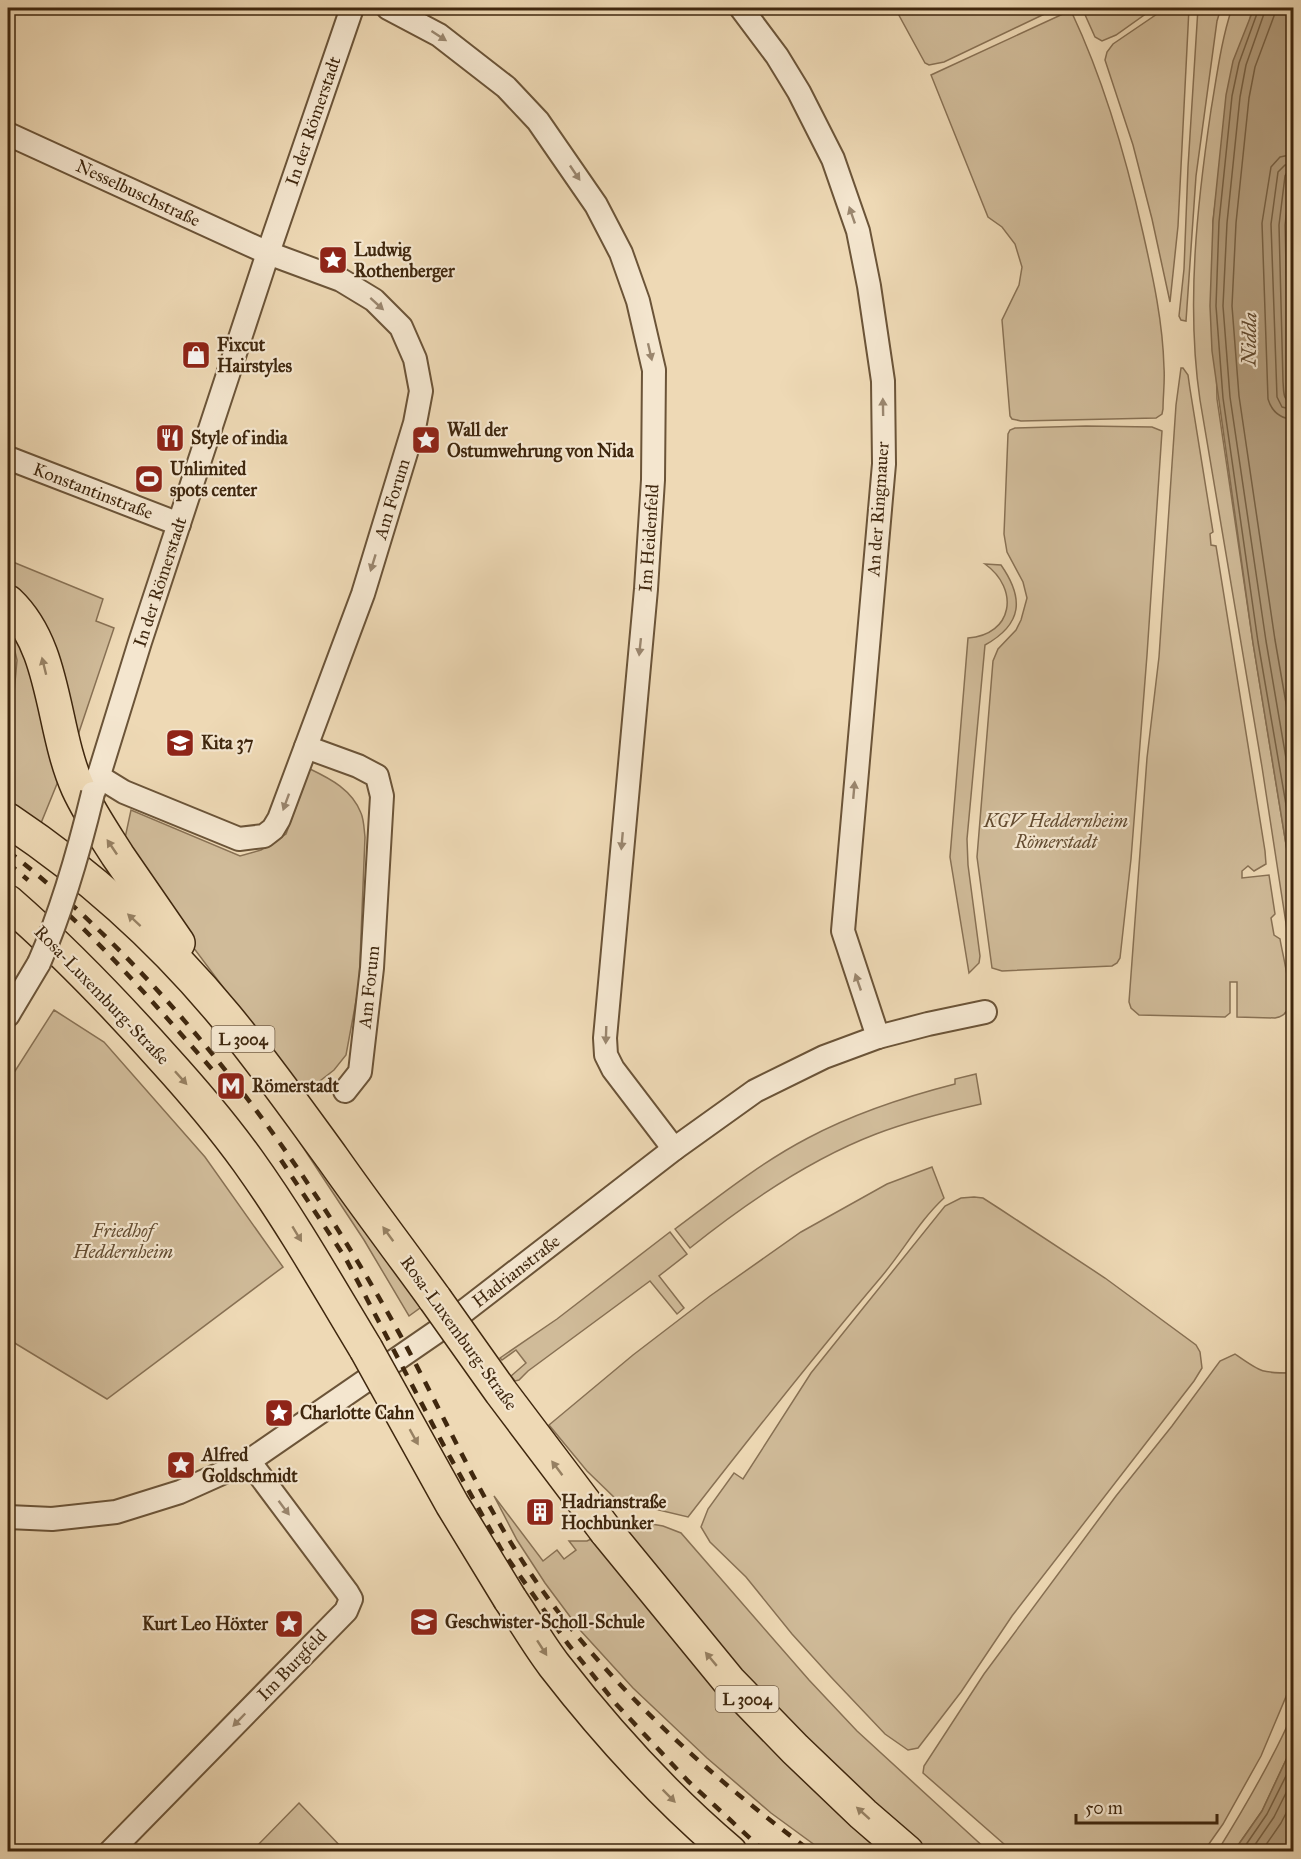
<svg xmlns="http://www.w3.org/2000/svg" width="1301" height="1859" viewBox="0 0 1301 1859" font-family="'IM FELL Great Primer',serif">
  <style>
    .green { fill: #d0bb99; stroke: #887154; stroke-width: 1.5 }
    .water { fill: #b29c7c; stroke: #846d50; stroke-width: 1.5 }
    .lines { fill: none; stroke-linecap: round; stroke-linejoin: round }
    .shore { stroke: #786245; stroke-width: 1.5 }
    .minor-casing { stroke: #6b5438; stroke-width: 26 }
    .highway-casing { stroke: #3f270e; stroke-width: 36 }
    .minor { stroke: #f4e6cf; stroke-width: 22 }
    .highway { stroke: #eed9b5; stroke-width: 33 }
    .rail { stroke: #3f270e; stroke-width: 4.5; stroke-dasharray: 10 10; stroke-linecap: butt }
    .minor-bridge-casing { stroke: #6b5438; stroke-width: 26; stroke-linecap: butt }
    .highway-bridge-casing { stroke: #3f270e; stroke-width: 36; stroke-linecap: butt }
    .minor-bridge { stroke: #f4e6cf; stroke-width: 22 }
    .highway-bridge { stroke: #eed9b5; stroke-width: 33 }
    .oneway { fill: #9a866e }
    .oneway2 { fill: #968062 }
    .labels { text-anchor: middle; dominant-baseline: central; stroke-width: 4.5; stroke-linejoin: round; paint-order: stroke }
    .shield { fill: #f4e6cf; stroke: #756048; stroke-width: 1.5 }
    .shield-label { font-size: 16px; font-weight: bold; fill: #3f270e }
    .street-label { font-size: 18px; fill: #3f270e; stroke: #f4e6cf }
    .poi-label { font-size: 18px; font-weight: bold; fill: #3f270e; stroke: #f4e6cf; text-anchor: start }
    .park-label { font-size: 18px; font-style: italic; fill: #634c31; stroke: #f4e6cf }
    .water-label { font-size: 20px; font-style: italic; fill: #624a2f; stroke: #f4e6cf }
  </style>
  <rect width="100%" height="100%" fill="#eed9b5"/>
  <filter id="stains"><feTurbulence type="fractalNoise" baseFrequency=".00333" numOctaves="4"/><feColorMatrix values="0 0 0 0 .2 0 0 0 0 .09 0 0 0 0 .02 0 0 0 .5 -.17"/></filter>
  <radialGradient id="worn" r=".72"><stop offset=".6" stop-color="#630" stop-opacity="0"/><stop offset="1" stop-color="#630" stop-opacity=".3"/></radialGradient>
  <g class="green">
    <path d="M895,8H1057L944,62L929,65L925,63Z"/>
    <path d="M1082,8H1154L1116,35L1102,41L1095,37Z"/>
    <path d="M1166,8H1189L1178,226L1170,302L1152,219L1133,145L1105,60L1107,52L1113,44Z"/>
    <path d="M1198,8H1221L1217,21L1196,176L1186,321L1181,320L1179,316L1184,269L1188,167Z"/>
    <path d="M1232,8H1254L1251,14L1220,165L1213,221L1217,399L1253,643L1293,887V969L1262,767L1200,400C1186,305 1197,205 1211,110C1217,75 1221,41 1232,8Z"/>
    <path d="M1065,13H1072C1105,83 1126,157 1143,233C1153,277 1163,323 1164,368C1165,382 1163,395 1163,409L1162,414L1156,418L1021,421L1012,419L1010,416L1002,320L1019,285L1022,267L1015,244L1002,227L988,217L931,75Z"/>
    <path d="M1181,368H1183L1188,375L1190,389L1213,532L1210,534L1211,545L1216,546L1265,851L1266,864L1254,871L1248,866L1242,871V878L1269,875L1275,914L1271,918L1274,935L1280,939C1282,952 1293,994 1289,1006C1287,1013 1282,1017 1275,1018L1237,1017V982H1230V1013L1225,1017L1139,1015L1131,1008L1129,1002L1147,758L1159,657L1176,405Z"/>
    <path d="M1086,426L1152,427L1162,431L1147,655L1131,859L1120,958L1117,963L1112,966L1002,971L992,968L977,857L993,661L998,649L1016,630L1021,620L1027,598L1023,582L1007,552L1004,534L1008,434L1010,430L1015,428Z"/>
    <path d="M8,560L103,599L96,621L114,628L73,750L8,588Z"/>
    <path d="M985,564L1001,565C1024,598 1023,624 985,645L967,839L968,865L980,956L979,963L969,973L950,857L968,638C1013,635 1020,589 985,564Z"/>
    <path d="M8,624L22,644L61,774L41,823L8,800V710L14,693L17,660L13,643L8,635Z"/>
    <path d="M310,769C331,779 352,790 361,813C364,820 364,829 365,837L359,985L346,1055L334,1070L303,1094L122,852L131,810L240,856L261,850L286,834Z"/>
    <path d="M54,1010L104,1042L205,1157L283,1267L107,1399L8,1339V1082Z"/>
    <path d="M976,1074L981,1104C946,1112 910,1121 876,1134C808,1160 746,1203 690,1248L675,1229C718,1197 760,1163 808,1138C855,1113 904,1097 955,1084V1079Z"/>
    <path d="M289,1126L424,1305L409,1316L364,1240Z"/>
    <path d="M932,1167L944,1198C920,1220 903,1251 882,1276C815,1355 751,1436 688,1517L617,1500L587,1471L549,1425L633,1355L710,1296L801,1232L887,1184Z"/>
    <path d="M974,1197L983,1198L1000,1209L1105,1278L1196,1345L1200,1352L1202,1368L1194,1381L1012,1616L961,1692L918,1748L908,1750L885,1734L831,1677L792,1634L746,1577L710,1542L701,1527L708,1509L734,1473L743,1479L811,1373L945,1206L961,1198Z"/>
    <path d="M670,1232L687,1254L659,1276L684,1308L677,1314L650,1281L528,1371L519,1380L515,1381L511,1376L526,1363L516,1350L502,1360L500,1358L557,1319Z"/>
    <path d="M1235,1354C1262,1373 1261,1373 1293,1373V1680L1261,1756L1223,1824L1204,1851H1012L923,1773L924,1766L984,1674L1116,1496L1172,1426L1220,1361Z"/>
    <path d="M494,1496L543,1561L557,1550L564,1559L576,1550L569,1541H587L593,1538L889,1851H823L771,1813L707,1758L633,1688L580,1630L545,1583L517,1540Z"/>
    <path d="M634,1521L663,1526L681,1533L809,1680L857,1731L988,1851H924L867,1800L733,1665L623,1527Z"/>
    <path d="M1293,1713V1745L1262,1811L1234,1851L1217,1852C1245,1807 1272,1761 1293,1713Z"/>
    <path d="M299,1803L345,1851H252Z"/>
  </g>
  <g class="water">
    <path d="M1254,8H1294V153L1285,225L1289,382L1294,422L1293,887L1253,643L1212,351L1210,306L1213,221L1226,95L1233,61Z"/>
    <path d="M1293,1745V1851H1234L1262,1811Z"/>
  </g>
  <g class="lines">
    <g class="shore">
      <path d="M1259,8L1239,63L1232,96L1219,222L1216,306L1223,398L1258,642L1294,851"/>
      <path d="M1266,8L1246,65L1240,97L1227,223L1223,306L1230,397L1266,641L1294,805"/>
      <path d="M1275,8L1274,16L1255,67L1249,98L1236,223L1232,306L1239,396L1275,640L1294,749"/>
      <path d="M1294,154L1280,157L1271,167L1262,223L1268,399C1272,412 1280,419 1294,419"/>
      <path d="M1294,163L1285,165L1278,172L1271,224L1277,397L1282,407L1294,410"/>
      <path d="M1294,170L1288,171L1285,176L1279,225L1283,382C1284,391 1282,402 1294,403"/>
      <path d="M1241,1852L1267,1814L1294,1760"/>
      <path d="M1250,1852L1274,1817L1294,1777"/>
      <path d="M1261,1852L1281,1823L1294,1798"/>
    </g>
    <g class="minor-casing">
      <g id="minor">
        <path d="M388,8L439,35L506,87L538,121L596,205L621,253L638,301L654,370L653,480L646,589L605,1038L606,1055L613,1069L674,1149"/>
        <path d="M741,8L777,56L799,92L833,159L858,231L869,286L883,381L884,464L843,931L878,1037"/>
        <path d="M8,134L268,253L341,280L374,300L401,327L415,359L421,391L415,423L363,594L279,819L273,829L264,836L239,839L124,792L98,776"/>
        <path d="M8,458L179,524"/>
        <path d="M306,747L358,766L377,776L382,796L372,968L360,1072L345,1091"/>
        <path d="M94,791L140,642L268,253L352,8"/>
        <path d="M8,1015L39,963"/>
        <path d="M8,1517L52,1519L116,1512L180,1492L249,1461L445,1326L674,1149L755,1091L824,1057L878,1037L928,1024L985,1012"/>
        <path d="M110,1852L346,1611L351,1599L347,1592L249,1461"/>
      </g>
    </g>
    <g class="highway-casing">
      <g id="highway">
        <path d="M8,602C57,648 51,728 78,788C89,812 104,834 118,856C138,885 158,914 178,943"/>
        <path d="M8,820C89,874 164,942 226,1017C264,1063 298,1111 333,1159C366,1206 401,1252 435,1299"/>
        <path d="M8,902C63,950 115,1004 164,1059C194,1092 222,1125 248,1161C291,1221 328,1286 366,1349"/>
        <path d="M606,1531L729,1681L795,1749L863,1814L907,1852"/>
        <path d="M510,1599C525,1621 538,1644 554,1665C606,1732 665,1797 730,1852"/>
      </g>
    </g>
    <use href="#minor" class="minor"/>
    <use href="#highway" class="highway"/>
    <g class="rail">
      <path d="M8,851C168,976 294,1147 393,1322C443,1411 482,1506 542,1590C615,1692 711,1777 812,1852"/>
      <path d="M8,863L28,880"/>
      <path d="M69,915C123,966 169,1021 218,1076"/>
      <path d="M281,1160L346,1259L445,1448L501,1549L568,1644L617,1705L688,1781L765,1852"/>
    </g>
    <g class="minor-bridge-casing">
      <path id="minor-bridge" d="M39,963C63,908 79,851 93,793"/>
    </g>
    <g class="highway-bridge-casing">
      <g id="highway-bridge">
        <path d="M435,1299L501,1392L606,1531"/>
        <path d="M366,1349L452,1504L510,1599"/>
      </g>
    </g>
    <use href="#minor-bridge" class="minor-bridge"/>
    <use href="#highway-bridge" class="highway-bridge"/>
  </g>
  <defs><path id="oneway-solid" d="M-6-.8H1V-3.2L6.5 0L1 3.2V.8H-6Z" transform="scale(1.5)"/></defs>
  <g class="oneway">
    <use href="#oneway-solid" transform="translate(439 36) rotate(33)"/>
    <use href="#oneway-solid" transform="translate(575 173) rotate(56)"/>
    <use href="#oneway-solid" transform="translate(852 215) rotate(-109)"/>
    <use href="#oneway-solid" transform="translate(377 304) rotate(42)"/>
    <use href="#oneway-solid" transform="translate(650 352) rotate(77)"/>
    <use href="#oneway-solid" transform="translate(883 407) rotate(-91)"/>
    <use href="#oneway-solid" transform="translate(373 563) rotate(107)"/>
    <use href="#oneway-solid" transform="translate(640 647) rotate(96)"/>
    <use href="#oneway-solid" transform="translate(854 790) rotate(-85)"/>
    <use href="#oneway-solid" transform="translate(286 802) rotate(110)"/>
    <use href="#oneway-solid" transform="translate(622 841) rotate(95)"/>
    <use href="#oneway-solid" transform="translate(858 982) rotate(-109)"/>
    <use href="#oneway-solid" transform="translate(606 1035) rotate(92)"/>
    <use href="#oneway-solid" transform="translate(284 1508) rotate(53)"/>
    <use href="#oneway-solid" transform="translate(239 1720) rotate(134)"/>
  </g>
  <g class="oneway2">
    <use href="#oneway-solid" transform="translate(44 666) rotate(-104)"/>
    <use href="#oneway-solid" transform="translate(112 847) rotate(-124)"/>
    <use href="#oneway-solid" transform="translate(134 920) rotate(-137)"/>
    <use href="#oneway-solid" transform="translate(181 1078) rotate(48)"/>
    <use href="#oneway-solid" transform="translate(297 1234) rotate(59)"/>
    <use href="#oneway-solid" transform="translate(388 1234) rotate(-126)"/>
    <use href="#oneway-solid" transform="translate(414 1437) rotate(61)"/>
    <use href="#oneway-solid" transform="translate(557 1468) rotate(-127)"/>
    <use href="#oneway-solid" transform="translate(542 1648) rotate(57)"/>
    <use href="#oneway-solid" transform="translate(711 1659) rotate(-130)"/>
    <use href="#oneway-solid" transform="translate(669 1796) rotate(45)"/>
    <use href="#oneway-solid" transform="translate(863 1813) rotate(-138)"/>
  </g>
  <defs>
    <g id="sight-square" transform="scale(1.5)"><rect x="-9" y="-9" width="18" height="18" rx="4" fill="#8f2418" stroke="#f4e6cf"/><path d="M0-6L1.8-2.2L6-1.7L2.9 1.2L3.7 5.4L0 3.3L-3.7 5.4L-2.9 1.2L-6-1.7L-1.8-2.2Z" fill="#fff"/></g>
    <g id="shop-square" transform="scale(1.5)"><rect x="-9" y="-9" width="18" height="18" rx="4" fill="#8f2418" stroke="#f4e6cf"/><path d="M-5-2.5h2.3a2.7 3.5 0 0 1 5.4 0H5L5.5 6h-11ZM-1.5-2.5h3a1.5 2.3 0 0 0-3 0Z" fill="#fff"/></g>
    <g id="restaurant-square" transform="scale(1.5)"><rect x="-9" y="-9" width="18" height="18" rx="4" fill="#8f2418" stroke="#f4e6cf"/><path d="M-5-6h1v4h1v-4h1v4h1v-4h1v5L-1.5 .5V6h-2V.5L-5-1ZM5-6V6H3V1.5H1.5Q1.5-4 5-6Z" fill="#fff"/></g>
    <g id="stadium-square" transform="scale(1.5)"><rect x="-9" y="-9" width="18" height="18" rx="4" fill="#8f2418" stroke="#f4e6cf"/><path d="M0-5a6.5 5 0 1 0 0 10a6.5 5 0 1 0 0-10ZM-3.5-1.8h7v3.6h-7Z" fill="#fff"/></g>
    <g id="school-square" transform="scale(1.5)"><rect x="-9" y="-9" width="18" height="18" rx="4" fill="#8f2418" stroke="#f4e6cf"/><path d="M0-5L7-2L0 1L-7-2ZM-4 1L0 2.5L4 1V4Q0 6-4 4Z" fill="#fff"/></g>
    <g id="metro-square" transform="scale(1.5)"><rect x="-9" y="-9" width="18" height="18" rx="4" fill="#8f2418" stroke="#f4e6cf"/><path d="M-5.5 5V-5H-3L0 0L3-5H5.5V5H3V-.5L0 4L-3-.5V5Z" fill="#fff"/></g>
    <g id="building-square" transform="scale(1.5)"><rect x="-9" y="-9" width="18" height="18" rx="4" fill="#8f2418" stroke="#f4e6cf"/><path d="M-4-6H4V6H1V3H-1V6H-4ZM-2.5-4.3h1.7v1.8h-1.7ZM.8-4.3h1.7v1.8H.8ZM-2.5-1h1.7V.8h-1.7ZM.8-1h1.7V.8H.8Z" fill="#fff"/></g>
  </defs>
  <g fill-rule="evenodd">
    <use href="#sight-square" x="333" y="260"/>
    <use href="#shop-square" x="196" y="355"/>
    <use href="#restaurant-square" x="170" y="438"/>
    <use href="#sight-square" x="426" y="440"/>
    <use href="#stadium-square" x="149" y="479"/>
    <use href="#school-square" x="180" y="743"/>
    <use href="#metro-square" x="231" y="1086"/>
    <use href="#sight-square" x="279" y="1413"/>
    <use href="#sight-square" x="181" y="1465"/>
    <use href="#building-square" x="540" y="1512"/>
    <use href="#school-square" x="424" y="1622"/>
    <use href="#sight-square" x="289" y="1624"/>
  </g>
  <g class="labels">
    <g class="shield">
      <rect x="211.5" y="1026" width="63" height="26" rx="4.5"/>
      <rect x="715.5" y="1686" width="63" height="26" rx="4.5"/>
    </g>
    <g class="shield-label">
      <text x="243" y="1039">L 3004</text>
      <text x="747" y="1699">L 3004</text>
    </g>
    <g class="street-label">
      <text transform="translate(313 121) rotate(-71)">In der Römerstadt</text>
      <text transform="translate(138 193) rotate(25)">Nesselbuschstraße</text>
      <text transform="translate(93 491) rotate(21)">Konstantinstraße</text>
      <text transform="translate(392 499) rotate(-73)">Am Forum</text>
      <text transform="translate(878 509) rotate(-86)">An der Ringmauer</text>
      <text transform="translate(649 538) rotate(-86)">Im Heidenfeld</text>
      <text transform="translate(160 582) rotate(-72)">In der Römerstadt</text>
      <text transform="translate(369 987) rotate(-84)">Am Forum</text>
      <text transform="translate(102 995) rotate(46)">Rosa-Luxemburg-Straße</text>
      <text transform="translate(516 1271) rotate(-38)">Hadrianstraße</text>
      <text transform="translate(459 1333) rotate(54)">Rosa-Luxemburg-Straße</text>
      <text transform="translate(292 1665) rotate(-46)">Im Burgfeld</text>
    </g>
    <g class="poi-label">
      <text x="354" y="250">Ludwig<tspan x="354" dy="21">Rothenberger</tspan></text>
      <text x="217" y="345">Fixcut<tspan x="217" dy="21">Hairstyles</tspan></text>
      <text x="447" y="430">Wall der<tspan x="447" dy="21">Ostumwehrung von Nida</tspan></text>
      <text x="191" y="438">Style of india</text>
      <text x="170" y="469">Unlimited<tspan x="170" dy="21">spots center</tspan></text>
      <text x="201" y="743">Kita 37</text>
      <text x="252" y="1086">Römerstadt</text>
      <text x="300" y="1413">Charlotte Cahn</text>
      <text x="202" y="1455">Alfred<tspan x="202" dy="21">Goldschmidt</tspan></text>
      <text x="561" y="1502">Hadrianstraße<tspan x="561" dy="21">Hochbunker</tspan></text>
      <text x="445" y="1622">Geschwister-Scholl-Schule</text>
      <text x="268" y="1624" text-anchor="end">Kurt Leo Höxter</text>
    </g>
    <g class="park-label">
      <text x="1056" y="821">KGV Heddernheim<tspan x="1056" dy="21">Römerstadt</tspan></text>
      <text x="123" y="1231">Friedhof<tspan x="123" dy="21">Heddernheim</tspan></text>
    </g>
    <g class="water-label">
      <text transform="translate(1249 339) rotate(-89)">Nidda</text>
    </g>
  </g>
  <rect width="1301" height="1859" fill="none" stroke="#eed9b5" stroke-width="30"/>
  <rect x="9" y="9" width="1283" height="1841" fill="none" stroke="#3f270e" stroke-width="3"/>
  <rect x="15" y="15" width="1271" height="1829" fill="none" stroke="#3f270e" stroke-width="1.5"/>
  <path d="M1076 1814v9h141v-9" fill="none" stroke="#3f270e" stroke-width="3"/>
  <text x="1085" y="1814" font-size="18" fill="#3f270e" stroke="#f4e6cf" stroke-width="4.5" paint-order="stroke">50 m</text>
  <rect width="100%" height="100%" filter="url(#stains)"/>
  <rect width="100%" height="100%" fill="url(#worn)"/>
</svg>
